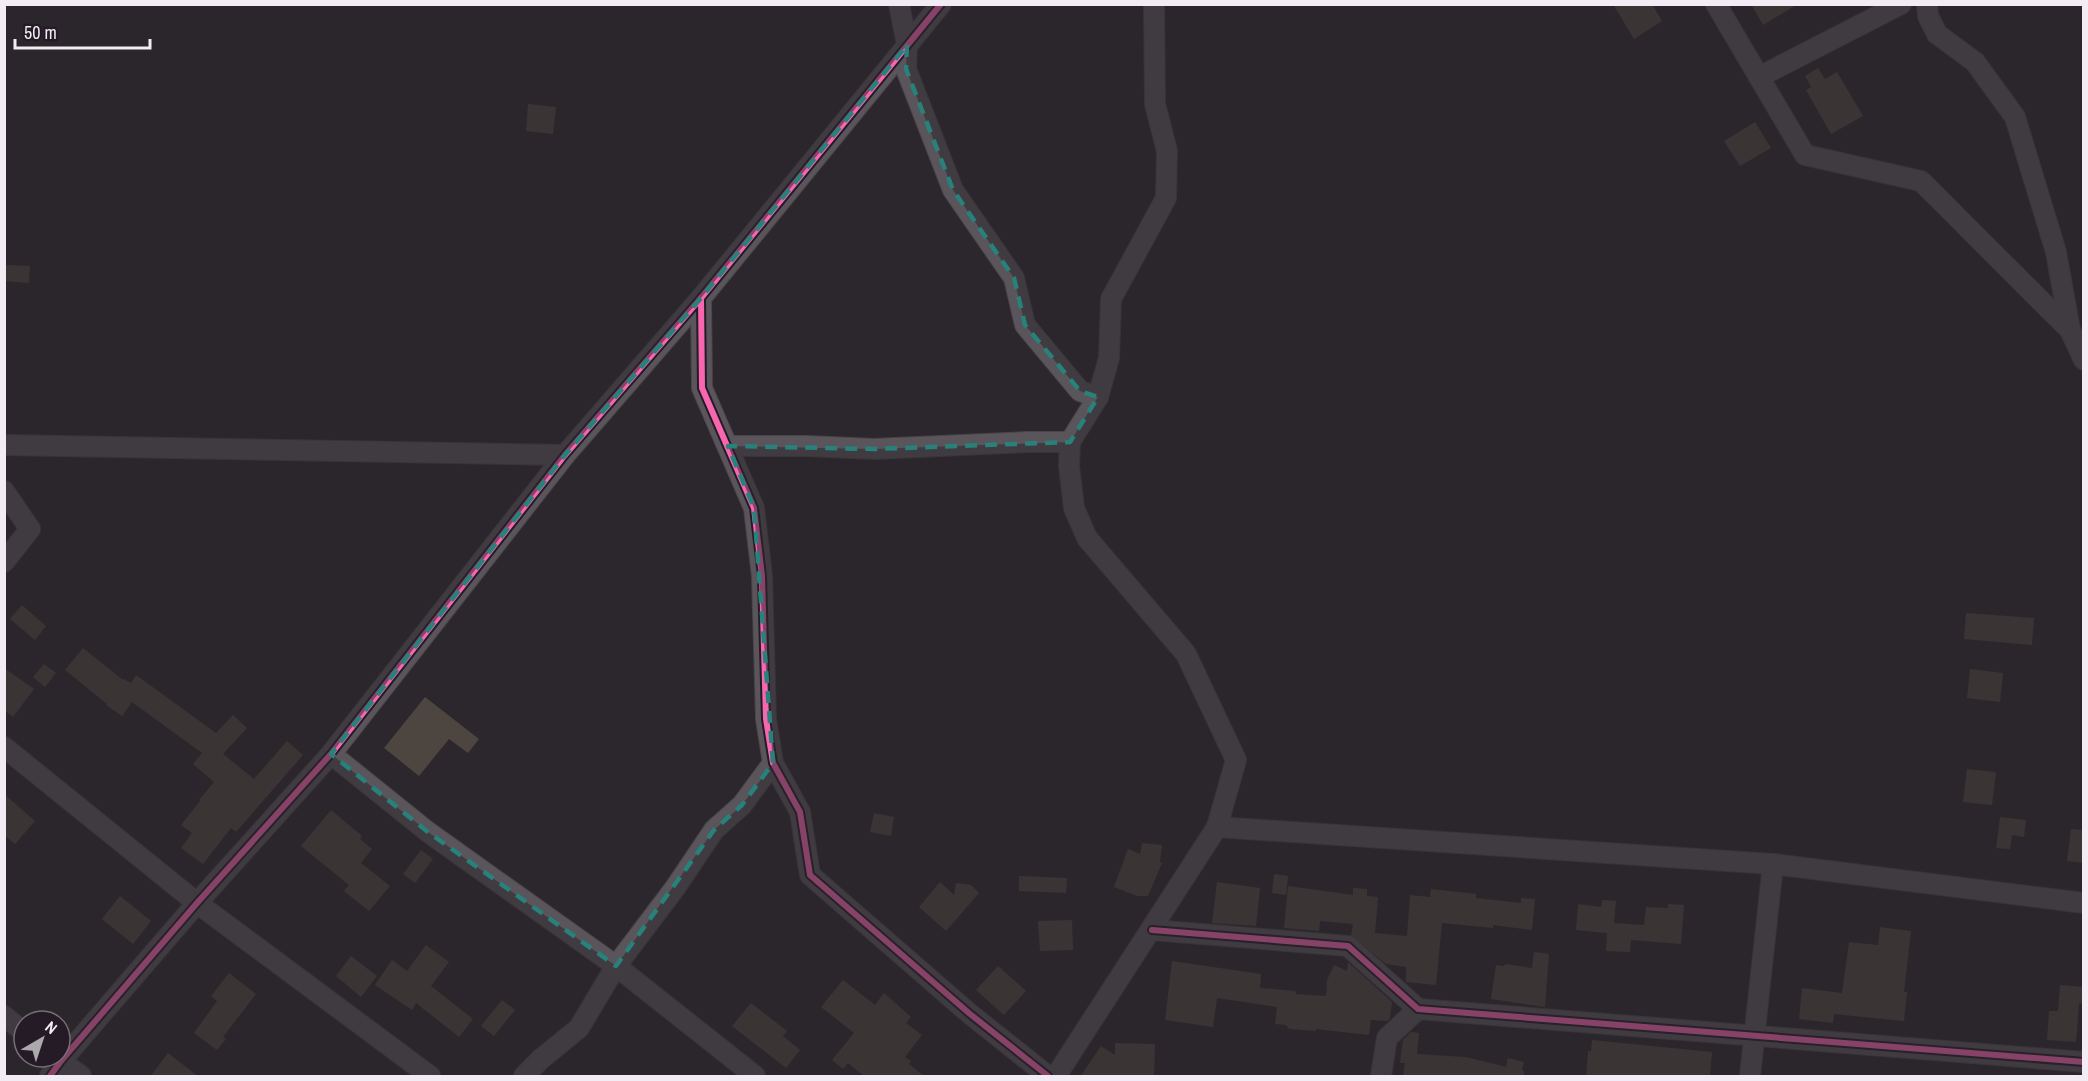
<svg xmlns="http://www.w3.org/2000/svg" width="2088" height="1081" viewBox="0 0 2088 1081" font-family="'Archivo Narrow',sans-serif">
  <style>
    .building { fill: #4d453f }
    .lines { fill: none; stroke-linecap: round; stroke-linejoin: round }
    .minor-casing { stroke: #49444a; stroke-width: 22 }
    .minor { stroke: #59555a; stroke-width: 20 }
    .cycleway-casing { stroke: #241b26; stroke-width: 10 }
    .cycleway { stroke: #f766af; stroke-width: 6 }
    .marked { fill: none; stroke: #26827b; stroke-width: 4.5; stroke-dasharray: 12 8; stroke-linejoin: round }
  </style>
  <rect width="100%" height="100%" fill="#2c272c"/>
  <g class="building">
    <path d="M1613,4H1652L1662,21L1634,39Z"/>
    <path d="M1751,4H1798L1763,25Z"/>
    <path d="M1818,68L1825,79L1837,72L1863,116L1831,134L1806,90L1811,87L1805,76Z"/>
    <path d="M528,104L556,107L553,134L526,131Z"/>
    <path d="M1755,122L1771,148L1740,166L1724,141Z"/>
    <path d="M6,265L30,266L29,283L5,281Z"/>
    <path d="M22,605L46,626L35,640L10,619Z"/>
    <path d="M1966,613L2034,618L2032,645L1964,639Z"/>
    <path d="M83,648L123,680L124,679L131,683L136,675L216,733L233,715L247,728L223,754L254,779L287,741L303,755L236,832L231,828L203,864L181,848L192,833L181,825L200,801L199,800L214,782L193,764L202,753L132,702L122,716L106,705L107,704L65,670Z"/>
    <path d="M44,664L56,673L45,687L33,677Z"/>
    <path d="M4,668L34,689L13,717L4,710Z"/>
    <path d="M1970,669L2003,673L2000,702L1967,698Z"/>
    <path d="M425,697L479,739L468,753L449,739L419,776L384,748Z"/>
    <path d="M1967,769L1996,772L1992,805L1963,802Z"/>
    <path d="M4,794L35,821L15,844L4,835Z"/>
    <path d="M331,810L362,836L360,839L372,849L361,863L390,886L369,911L344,891L349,885L301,846Z"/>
    <path d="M874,813L894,817L891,836L870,832Z"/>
    <path d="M2000,817L2026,820L2024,837L2012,835L2010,849L1996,848Z"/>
    <path d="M2071,829L2084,830V863L2067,861Z"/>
    <path d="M1142,843L1162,845L1160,862L1162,863L1148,896H1137L1114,887L1128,849L1140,854Z"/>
    <path d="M421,850L433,859L415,883L403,874Z"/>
    <path d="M1274,874L1288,876L1286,895L1272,893Z"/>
    <path d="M1019,876L1067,878L1066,893L1019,891Z"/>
    <path d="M940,882L954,895L956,883L971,885L979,893L946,931L919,907Z"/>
    <path d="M1217,882L1260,888L1256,926L1212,923Z"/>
    <path d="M1288,886L1353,895V888L1367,889V896L1378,897L1375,933L1407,936L1410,895L1430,897L1431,889L1476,894V898L1521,903V898L1535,899L1532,930L1493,925V928L1442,923L1436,985L1406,982V967L1386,964L1351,935L1353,924L1320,921L1319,931L1284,928Z"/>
    <path d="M120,896L151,921L133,944L102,919Z"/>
    <path d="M1602,900L1616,901L1614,923L1644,925L1646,907L1668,908V904L1684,905L1681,944L1631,940L1630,952L1606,951L1607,933L1576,930L1578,904L1601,907Z"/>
    <path d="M1072,920L1073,950L1040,951L1038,921Z"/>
    <path d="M1880,927L1911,931L1904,992H1907L1904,1021L1834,1014L1833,1023L1799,1019L1802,988L1842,993L1849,942L1878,945Z"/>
    <path d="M426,945L449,962L431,986L473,1019L459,1037L416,1003L412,1010L375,985L392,960L407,971Z"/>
    <path d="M1534,952L1549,954L1545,1007L1491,999L1496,965L1504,966L1506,964L1532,968Z"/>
    <path d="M351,956L377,976L361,997L336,976Z"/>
    <path d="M1172,961L1261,974L1260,988L1295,991L1296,994L1326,996L1327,980L1334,965L1347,971L1348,962L1392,1002L1390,1018L1387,1021L1371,1020L1369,1035L1316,1029V1031L1289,1029L1286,1025L1275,1024L1277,1007L1217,998L1213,1027L1165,1020Z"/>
    <path d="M998,966L1026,991L1004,1015L976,990Z"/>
    <path d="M229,973L256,994L223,1037L226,1039L217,1050L194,1033L217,1001L211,996Z"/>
    <path d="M843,980L875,1005L884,993L911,1017L906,1023L922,1035L905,1057L911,1061L909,1064L925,1077H865L848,1063L843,1069L832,1060L854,1033L821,1007Z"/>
    <path d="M2060,985L2084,987V1004L2079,1003L2076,1042L2047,1040L2049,1011H2058Z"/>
    <path d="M502,1000L515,1010L494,1036L481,1026Z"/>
    <path d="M751,1003L787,1031L783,1036L800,1050L786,1068L732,1026Z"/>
    <path d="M1411,1032L1419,1033L1417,1054L1466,1057L1506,1067L1508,1058L1524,1062L1522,1070L1524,1071V1077H1403L1405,1063H1400L1403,1040Z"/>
    <path d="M1592,1040L1712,1052L1710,1077H1586L1588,1051H1591Z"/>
    <path d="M1115,1043L1155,1044L1154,1077H1080L1101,1046L1115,1055Z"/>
    <path d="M168,1053L199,1077H150Z"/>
  </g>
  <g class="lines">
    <g class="minor-casing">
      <g id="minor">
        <path d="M899,4L907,45L906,69L953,190L1014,278L1025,325L1080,391L1098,397"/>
        <path d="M1716,4L1805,155L1921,181L2070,330"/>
        <path d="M1927,4L1928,16L1937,34L1975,62L2015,117L2056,252L2070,330L2084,360"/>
        <path d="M1759,77L1901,4"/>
        <path d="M701,298L702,388L754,508L762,576L766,719L773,763L800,812L810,875L970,1014L1048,1076"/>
        <path d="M4,445L565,455"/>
        <path d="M728,446H807L874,449L1027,442H1070L1098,397L1109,358L1111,299L1166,198L1167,151L1155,104L1154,4"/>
        <path d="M4,491L30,529L4,562"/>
        <path d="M4,747L197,903L430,1076"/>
        <path d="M331,754L428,832L616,966L755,1076"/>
        <path d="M1217,827L1773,864L2084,903"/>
        <path d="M1152,930L1348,946L1418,1009L2084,1062"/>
        <path d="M4,1016L24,1032"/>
        <path d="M55,1057L81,1076"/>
        <path d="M50,1076L61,1061L197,903L331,754L565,455L701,298L941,4"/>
        <path d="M524,1076L541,1059L579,1028L616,966L675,888L714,830L742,805L773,763"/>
        <path d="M1056,1076L1217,827L1236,760L1186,654L1087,538L1074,508L1069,466L1070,442"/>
        <path d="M1381,1076L1387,1038L1418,1009"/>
        <path d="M1750,1076L1773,864"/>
      </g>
    </g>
    <use href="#minor" class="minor"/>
    <g class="cycleway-casing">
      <g id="cycleway">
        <path d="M701,298L702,388L754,508L762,576L766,719L773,763L800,812L810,875L970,1014L1048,1076"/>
        <path d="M1152,930L1348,946L1418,1009L2084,1062"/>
        <path d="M50,1076L61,1061L197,903L331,754L565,455L701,298L941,4"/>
      </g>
    </g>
    <use href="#cycleway" class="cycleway"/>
  </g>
  <path d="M0 0H2088V1081H0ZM907,45L906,69L953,190L1014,278L1025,325L1080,391L1098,397L1070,442L874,449L728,446L754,508L773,763L742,805L714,830L616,966L428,832L331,754L565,455L701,298Z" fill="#2c272c" fill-opacity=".55" fill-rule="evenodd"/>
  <path class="marked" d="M907,45L906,69L953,190L1014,278L1025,325L1080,391L1098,397L1070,442L874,449L728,446L754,508L773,763L742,805L714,830L616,966L428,832L331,754L565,455L701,298Z"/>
  <rect width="2088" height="1081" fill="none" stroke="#f3ecf4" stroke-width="12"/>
  <g transform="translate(42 1039) rotate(39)"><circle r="28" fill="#241b26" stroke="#776f78" stroke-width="1.5"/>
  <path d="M0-4.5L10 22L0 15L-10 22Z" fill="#ada7ae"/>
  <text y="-9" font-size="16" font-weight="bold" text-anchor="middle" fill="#f3ecf4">N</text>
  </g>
  <path d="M15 39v9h135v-9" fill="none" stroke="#f3ecf4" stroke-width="3"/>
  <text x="24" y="39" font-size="18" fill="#f3ecf4" stroke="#241b26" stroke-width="4.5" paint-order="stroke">50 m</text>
</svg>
